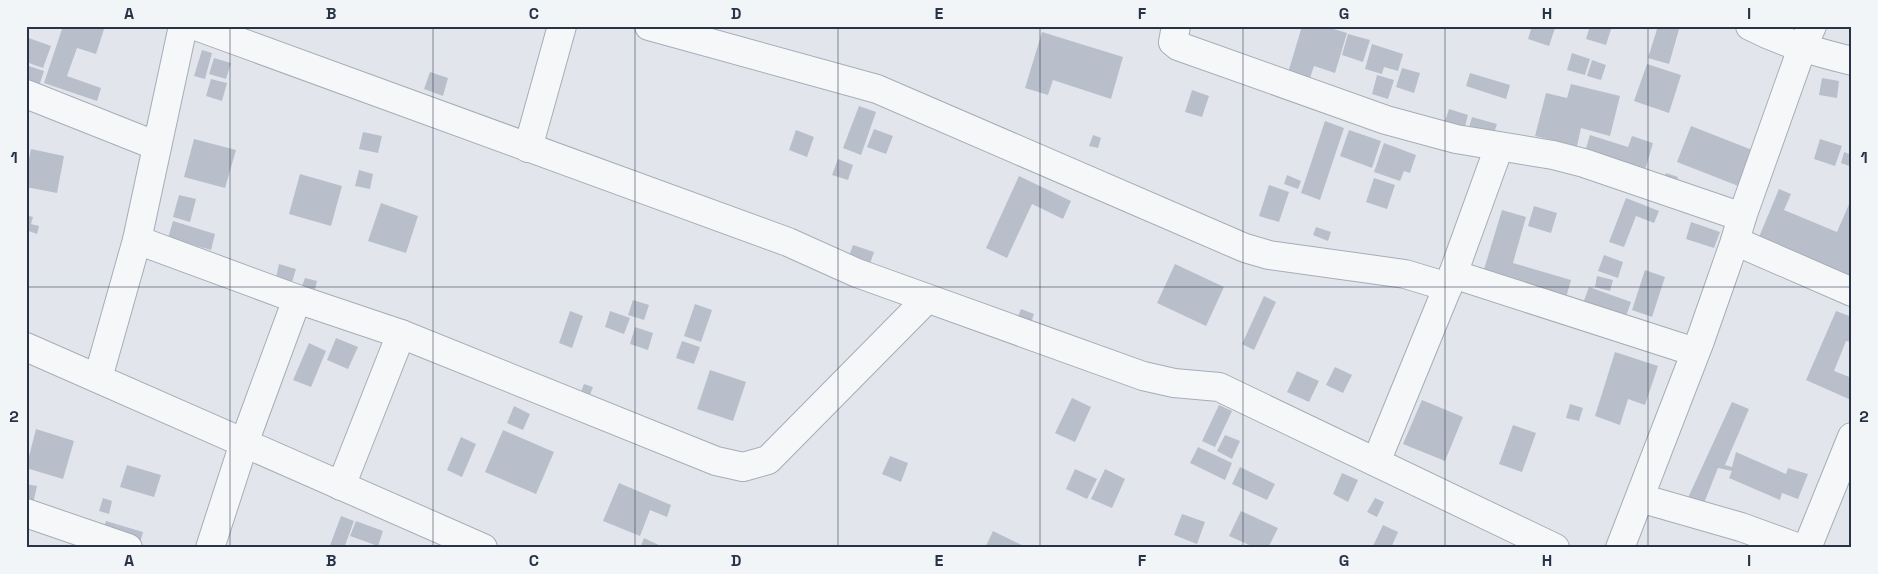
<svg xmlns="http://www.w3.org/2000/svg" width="1878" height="574" viewBox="0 0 1878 574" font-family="'Space Grotesk',sans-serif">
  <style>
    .building { fill: #b8bfca }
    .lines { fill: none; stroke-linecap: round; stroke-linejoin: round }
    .street-casing { stroke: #a6adb7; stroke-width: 30 }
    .street { stroke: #f5f7f9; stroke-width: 28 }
    .grid { fill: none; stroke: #283445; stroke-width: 1; stroke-opacity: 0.55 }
    .neatline { fill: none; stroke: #283445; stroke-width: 2 }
    .grid-label { font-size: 16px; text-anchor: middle; font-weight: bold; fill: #283445 }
  </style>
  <rect width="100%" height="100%" fill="#e2e6ec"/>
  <g class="building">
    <path d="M63,26H105L96,54L77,48L67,76L101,88L97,101L44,83Z"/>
    <path d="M1302,26H1324L1347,33L1335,73L1314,66L1306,90L1285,83Z"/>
    <path d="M1532,26L1555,28L1549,46L1528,39Z"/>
    <path d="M1590,26H1612L1606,45L1586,39Z"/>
    <path d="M1658,26H1680L1669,64L1648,58Z"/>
    <path d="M1042,32L1123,57L1111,99L1053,80L1048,95L1025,88Z"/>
    <path d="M1348,34L1370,40L1363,62L1342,55Z"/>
    <path d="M26,37L51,46L43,68L26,62Z"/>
    <path d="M1372,44L1403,54L1398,71L1384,67L1382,74L1365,69Z"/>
    <path d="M202,50L212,53L205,79L194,76Z"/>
    <path d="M1572,53L1590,59L1585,75L1567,70Z"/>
    <path d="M214,58L231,63L226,79L209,74Z"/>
    <path d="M1592,60L1606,65L1601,80L1587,76Z"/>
    <path d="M1647,64L1681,75L1669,113L1634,101Z"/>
    <path d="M26,65L44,71L37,92L26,89Z"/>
    <path d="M1402,68L1420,73L1414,93L1396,87Z"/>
    <path d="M430,72L448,78L443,96L424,89Z"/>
    <path d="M1470,73L1510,85L1506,99L1466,86Z"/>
    <path d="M1377,75L1394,80L1388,99L1372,94Z"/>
    <path d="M1822,78L1839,81L1837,98L1819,95Z"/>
    <path d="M211,79L227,83L222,101L206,96Z"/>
    <path d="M1571,84L1620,96L1610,136L1581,128L1577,146L1535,136L1546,93L1567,98Z"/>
    <path d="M1192,90L1209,96L1202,117L1185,112Z"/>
    <path d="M859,106L876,112L861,155L843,148Z"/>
    <path d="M1449,109L1468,115L1463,134L1443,128Z"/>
    <path d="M1472,117L1497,124L1491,142L1467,134Z"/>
    <path d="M1325,121L1344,128L1320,200L1301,193Z"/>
    <path d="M1691,126L1760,153L1746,189L1677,162Z"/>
    <path d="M874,129L893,136L886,154L867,147Z"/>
    <path d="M796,130L814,137L807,157L789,150Z"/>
    <path d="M1349,130L1381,141L1372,168L1340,156Z"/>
    <path d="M363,132L382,136L378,153L359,149Z"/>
    <path d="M1093,135L1101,138L1098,148L1089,146Z"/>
    <path d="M1590,135L1628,147L1632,136L1653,143L1643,177L1583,158Z"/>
    <path d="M194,139L236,150L225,188L184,177Z"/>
    <path d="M1820,139L1842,146L1835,166L1814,159Z"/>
    <path d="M1384,143L1416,155L1410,173L1404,171L1400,181L1374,172Z"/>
    <path d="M31,149L64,156L57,193L26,187V173Z"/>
    <path d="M1844,152L1852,155V167L1841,163Z"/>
    <path d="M838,159L853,165L848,180L832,175Z"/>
    <path d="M359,170L373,174L370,189L355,186Z"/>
    <path d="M1666,173L1678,177L1673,192L1661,188Z"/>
    <path d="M300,174L342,186L331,226L289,214Z"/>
    <path d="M1287,175L1301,181L1298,189L1284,184Z"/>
    <path d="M1019,176L1071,201L1063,219L1032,204L1007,258L986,248Z"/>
    <path d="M1374,178L1395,185L1387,209L1366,202Z"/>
    <path d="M1269,185L1289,192L1279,222L1259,216Z"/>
    <path d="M1779,189L1791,194L1784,210L1837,232L1850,202H1852V289L1754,249Z"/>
    <path d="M179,195L196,199L190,222L173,217Z"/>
    <path d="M1626,198L1659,211L1654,223L1636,216L1624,247L1609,242Z"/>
    <path d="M381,203L418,216L406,253L368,241Z"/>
    <path d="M1534,206L1557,213L1551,233L1528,226Z"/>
    <path d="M1502,210L1526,217L1513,263L1571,280L1565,301L1482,276Z"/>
    <path d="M26,215L33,217L31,224L39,226L37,234L26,230Z"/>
    <path d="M173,221L215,234L211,250L168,238Z"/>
    <path d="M1691,222L1720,232L1714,248L1686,239Z"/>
    <path d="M1316,227L1331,232L1328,241L1313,235Z"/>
    <path d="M853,245L874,252L867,272L846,264Z"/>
    <path d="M1604,255L1623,262L1618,278L1598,271Z"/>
    <path d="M279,264L296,269L292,282L276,278Z"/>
    <path d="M1175,264L1224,287L1206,326L1157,303Z"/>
    <path d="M1645,270L1665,277L1652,317L1632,310Z"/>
    <path d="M1597,276L1613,280L1610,291L1595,287Z"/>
    <path d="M305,278L317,281L315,289L302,286Z"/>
    <path d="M1589,287L1631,302L1624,322L1582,306Z"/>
    <path d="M1264,296L1276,302L1254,350L1242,344Z"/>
    <path d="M633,300L649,305L644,320L628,315Z"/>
    <path d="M695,304L712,310L701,342L684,336Z"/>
    <path d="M1021,309L1034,314L1029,329L1015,324Z"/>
    <path d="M570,311L583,316L572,348L559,343Z"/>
    <path d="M610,311L630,318L624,334L605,327Z"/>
    <path d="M1836,311L1852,317V340L1851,342L1846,341L1834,371L1852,378L1851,400L1806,380Z"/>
    <path d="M635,327L653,333L648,350L630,344Z"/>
    <path d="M336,338L358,347L348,369L327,360Z"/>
    <path d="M682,341L700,347L694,364L676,358Z"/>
    <path d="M309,343L326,351L311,387L293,380Z"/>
    <path d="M1615,352L1658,366L1645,405L1628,399L1620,425L1595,416Z"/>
    <path d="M1335,367L1352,375L1343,393L1326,385Z"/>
    <path d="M710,370L746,382L733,421L697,409Z"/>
    <path d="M1297,371L1319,381L1309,402L1287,392Z"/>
    <path d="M584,384L593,387L588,400L579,397Z"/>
    <path d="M1072,398L1091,407L1075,442L1055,433Z"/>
    <path d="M1422,400L1463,417L1445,461L1403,444Z"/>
    <path d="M1732,402L1749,409L1725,465L1732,467L1736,452L1786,474L1788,468L1808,474L1798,499L1782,493L1780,500L1729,478L1732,471L1718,468L1702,508L1686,502Z"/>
    <path d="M1570,404L1583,408L1579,421L1566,418Z"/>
    <path d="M1219,405L1232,411L1215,447L1202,441Z"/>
    <path d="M514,406L530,414L523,430L507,423Z"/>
    <path d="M1513,425L1536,433L1522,472L1499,464Z"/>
    <path d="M36,429L74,441L63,479L26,468Z"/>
    <path d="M503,430L554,452L536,494L485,472Z"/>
    <path d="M1225,435L1240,441L1232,459L1217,451Z"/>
    <path d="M461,437L476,444L462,477L447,470Z"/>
    <path d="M1198,447L1232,463L1225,480L1190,463Z"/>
    <path d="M890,456L908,463L901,482L882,474Z"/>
    <path d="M127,465L161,475L154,497L120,487Z"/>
    <path d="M1240,467L1275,484L1267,500L1232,484Z"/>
    <path d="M1075,469L1097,479L1087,499L1066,489Z"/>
    <path d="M1105,469L1125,479L1112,508L1091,499Z"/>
    <path d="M1342,473L1358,480L1348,502L1333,494Z"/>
    <path d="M619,483L671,505L667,517L650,510L640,536L603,521Z"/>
    <path d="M26,484L37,486L33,504L26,502Z"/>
    <path d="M103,498L112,501L109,514L99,511Z"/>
    <path d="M1375,498L1384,502L1377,517L1367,512Z"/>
    <path d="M1241,511L1278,528L1268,548H1256L1229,536Z"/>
    <path d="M1182,514L1205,522L1197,544L1174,535Z"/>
    <path d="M341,516L354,521L344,548H329Z"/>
    <path d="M106,521L143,532L139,547L101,536Z"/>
    <path d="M356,521L383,531L378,546L350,536Z"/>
    <path d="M1383,525L1398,532L1391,548H1372Z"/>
    <path d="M993,531L1028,548H985Z"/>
    <path d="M644,538L665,548H640Z"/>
  </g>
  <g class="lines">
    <g class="street-casing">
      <g id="street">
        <path d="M196,26L788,242L857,273L1143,376L1174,383L1219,387L1555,548"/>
        <path d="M649,26L877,89L1245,248L1269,255L1405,274L1448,287"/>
        <path d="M1176,26L1173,42L1178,46L1386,120L1456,139L1553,155L1584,163L1742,217"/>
        <path d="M1750,26C1783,43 1816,52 1852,61"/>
        <path d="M26,94L157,146"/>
        <path d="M528,148L562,26"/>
        <path d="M137,240L297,299L401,334L716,461L743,467L768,460L927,299"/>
        <path d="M1735,241L1852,292"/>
        <path d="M1453,274L1695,352"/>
        <path d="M26,347L483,548"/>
        <path d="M98,378L137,240L183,26"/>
        <path d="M1376,462L1453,274L1499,147"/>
        <path d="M341,486L401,334"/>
        <path d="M1640,498L1741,527L1799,548"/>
        <path d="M26,513L128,548"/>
        <path d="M210,548L244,443L297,299"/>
        <path d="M1620,548L1700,341L1735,241L1742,217L1802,48L1812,26"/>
        <path d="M1807,548L1852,437"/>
      </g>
    </g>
    <use href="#street" class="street"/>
  </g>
  <path class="grid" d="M230,26V548M433,26V548M635,26V548M838,26V548M1040,26V548M1243,26V548M1445,26V548M1648,26V548M26,287H1852"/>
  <rect width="1878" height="574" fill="none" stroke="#f2f5f8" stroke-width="55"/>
  <rect x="28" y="28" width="1822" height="518" class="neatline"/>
  <g class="grid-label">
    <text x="129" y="19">A</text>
    <text x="331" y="19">B</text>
    <text x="534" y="19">C</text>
    <text x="736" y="19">D</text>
    <text x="939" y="19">E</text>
    <text x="1142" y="19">F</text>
    <text x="1344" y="19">G</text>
    <text x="1547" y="19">H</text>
    <text x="1749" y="19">I</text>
    <text x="14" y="163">1</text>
    <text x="1864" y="163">1</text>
    <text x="14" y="422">2</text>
    <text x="1864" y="422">2</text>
    <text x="129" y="566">A</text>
    <text x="331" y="566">B</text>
    <text x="534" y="566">C</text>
    <text x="736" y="566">D</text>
    <text x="939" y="566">E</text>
    <text x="1142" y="566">F</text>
    <text x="1344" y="566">G</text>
    <text x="1547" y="566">H</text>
    <text x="1749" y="566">I</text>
  </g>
</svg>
